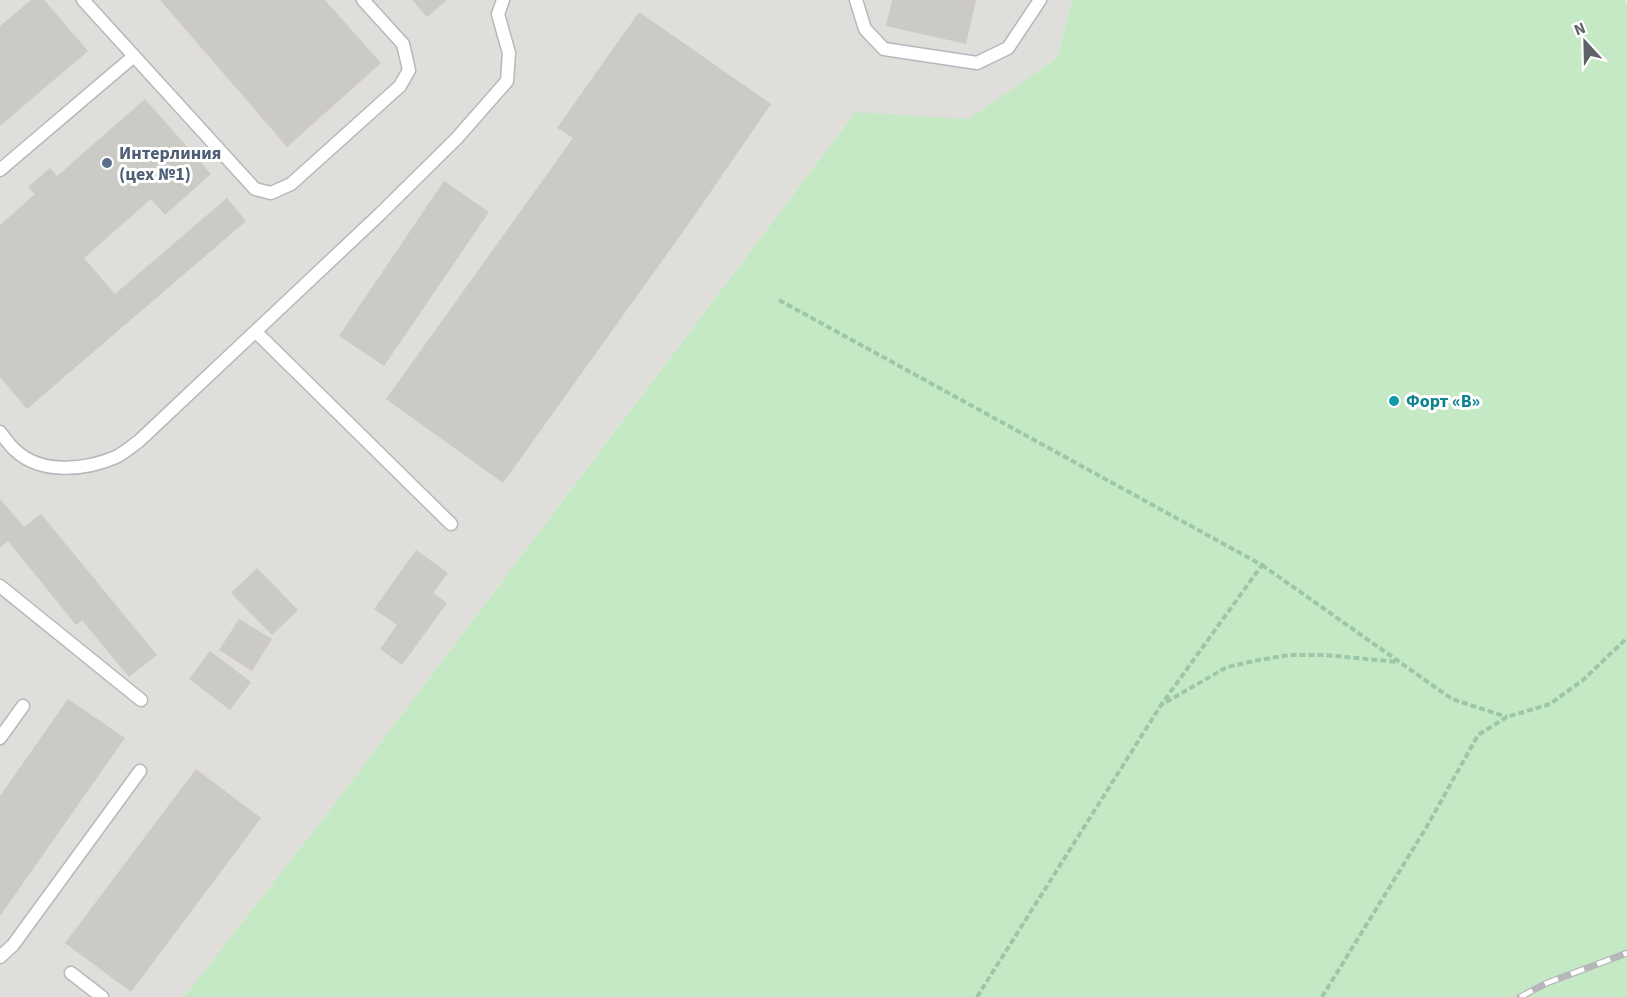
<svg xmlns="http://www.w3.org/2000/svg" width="1627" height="997" viewBox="0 0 1627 997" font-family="'Source Sans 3',sans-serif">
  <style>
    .industrial { fill: #e0deda }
    .green { fill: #c5e8c5 }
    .building { fill: #cccac5 }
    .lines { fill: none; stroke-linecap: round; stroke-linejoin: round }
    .lane-casing { stroke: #b5b8bc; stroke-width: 15 }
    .path { stroke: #9cc7a9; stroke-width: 4; stroke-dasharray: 6 3; stroke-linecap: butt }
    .lane { stroke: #fff; stroke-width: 12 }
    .rail-casing { stroke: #b6b7b8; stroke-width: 7 }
    .rail { stroke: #fff; stroke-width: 4.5; stroke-dasharray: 14; stroke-linecap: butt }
    .service-dot { fill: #5c6f8a; stroke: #fff; stroke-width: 2 }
    .culture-dot { fill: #0f9aa8; stroke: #fff; stroke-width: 2 }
    .labels { text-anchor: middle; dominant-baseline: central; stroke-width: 6; stroke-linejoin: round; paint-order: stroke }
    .service-label { font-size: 18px; font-weight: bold; fill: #4e5e75; stroke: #fff; text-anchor: start }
    .culture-label { font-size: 18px; font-weight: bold; fill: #0d838f; stroke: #fff; text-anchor: start }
  </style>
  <rect width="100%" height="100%" fill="#f1efe8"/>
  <path class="industrial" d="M0,0H1072L1057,58L968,119L851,117L339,798L184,997H0Z"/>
  <path class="green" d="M1072,0H1625L1627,3V997H184L339,798L855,112L968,119L1057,58Z"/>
  <g class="building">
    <path d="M31,0H44L88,51L0,126V26Z"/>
    <path d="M160,0H325L381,63L287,147Z"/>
    <path d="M412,0H447L427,17Z"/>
    <path d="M892,0H976L966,44L886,26Z"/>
    <path d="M639,12L771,104L690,222L503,483L386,399L573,138L557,128Z"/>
    <path d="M145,99L211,174L165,215L151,199L84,258L115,294L227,198L246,221L27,409L0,377V225L35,194L28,187L50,168L57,176Z"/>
    <path d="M444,181L489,212L384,366L339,336Z"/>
    <path d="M0,499L24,527L41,514L157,655L129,677L82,620L76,625L8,541L0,548Z"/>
    <path d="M416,550L448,573L433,593L447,603L402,665L380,649L397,625L374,609Z"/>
    <path d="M257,568L298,610L272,635L231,593Z"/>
    <path d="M239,619L272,639L252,671L219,650Z"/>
    <path d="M210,651L251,682L230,710L189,679Z"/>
    <path d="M68,699L125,738L0,916V796Z"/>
    <path d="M196,769L261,818L131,992L65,943Z"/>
  </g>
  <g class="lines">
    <g class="lane-casing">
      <g id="lane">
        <path d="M83,0L255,189L271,193L291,184L400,86L409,70L403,44L363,0"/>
        <path d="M856,0L865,29L884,49L977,63L1008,48L1040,0"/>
        <path d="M0,170L134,56"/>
        <path d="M256,332L451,524"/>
        <path d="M0,432C5,438 9,445 15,450C41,475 86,470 116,457C124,453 132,446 139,441L380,214L457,138L507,81L509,53L498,14L503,0"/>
        <path d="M0,586L141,700"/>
        <path d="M0,738L23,706"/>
        <path d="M0,957L13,945L140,771"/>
        <path d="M71,973L102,997"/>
      </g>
    </g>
    <g class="path">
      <path d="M779,300L1262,565L1161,705"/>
      <path d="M1262,565L1452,699L1507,717"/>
      <path d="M977,997L1161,705L1227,667L1259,660L1290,655H1325L1398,662"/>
      <path d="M1322,997L1426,828L1478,735L1507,717L1550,704L1583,680L1627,638"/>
    </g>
    <use href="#lane" class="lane"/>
    <g class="rail-casing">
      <path id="rail" d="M1520,997L1547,983L1627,953"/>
    </g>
    <use href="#rail" class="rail"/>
  </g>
  <circle class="service-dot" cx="107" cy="163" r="6"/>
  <circle class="culture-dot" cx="1394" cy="401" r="6"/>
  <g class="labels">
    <g class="service-label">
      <text x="119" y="153">Интерлиния<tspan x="119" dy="21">(цех №1)</tspan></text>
    </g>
    <g class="culture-label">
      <text x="1406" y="401">Форт «В»</text>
    </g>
  </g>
  <g transform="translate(1585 42) rotate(338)" stroke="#ffffff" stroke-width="4.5" paint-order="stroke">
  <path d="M0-4.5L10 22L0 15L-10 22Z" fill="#5f6368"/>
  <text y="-9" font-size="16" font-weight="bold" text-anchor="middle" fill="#5f6368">N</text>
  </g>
</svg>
